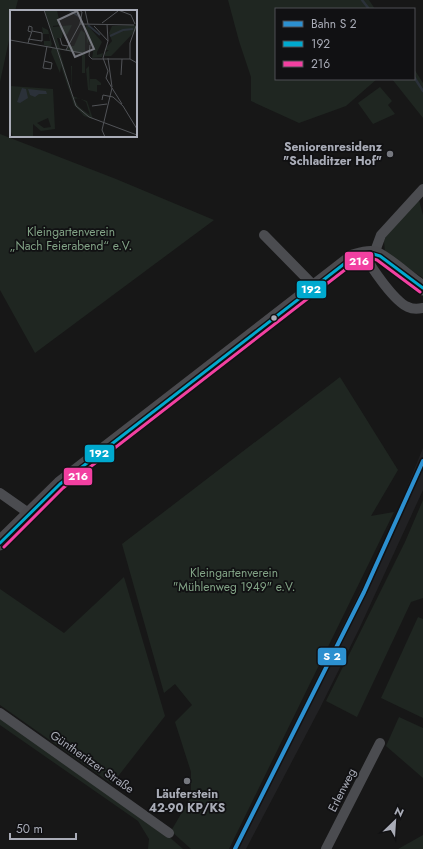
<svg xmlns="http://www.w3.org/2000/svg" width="423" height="849" viewBox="0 0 423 849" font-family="Jost,sans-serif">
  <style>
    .built { fill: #212123 }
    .green { fill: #1f2621 }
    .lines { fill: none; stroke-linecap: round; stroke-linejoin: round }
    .stream { stroke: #2b3139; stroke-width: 2.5 }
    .street { stroke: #4b4c50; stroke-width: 10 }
    .secondary { stroke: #4a4a4e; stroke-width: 15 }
    .bus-1-casing { stroke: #111113; stroke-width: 6 }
    .bus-2-casing { stroke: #111113; stroke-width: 6 }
    .bus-1 { stroke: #00a9ce; stroke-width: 3 }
    .bus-2 { stroke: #f240a1; stroke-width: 3 }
    .rail-1-casing { stroke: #111113; stroke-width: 7 }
    .rail-1 { stroke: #2c90d0; stroke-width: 4 }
    .poi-dot { fill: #76787f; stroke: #111113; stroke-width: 1.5 }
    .bus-dot { fill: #a9acb7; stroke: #111113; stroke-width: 1.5 }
    .labels { text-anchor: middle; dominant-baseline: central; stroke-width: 3.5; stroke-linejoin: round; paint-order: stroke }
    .poi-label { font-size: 12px; font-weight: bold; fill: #a9acb7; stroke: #111113; text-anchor: end }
    .park-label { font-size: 12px; fill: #81a285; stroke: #111113 }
    .street-label { font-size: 12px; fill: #a9acb7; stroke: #111113 }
    .inset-river { fill: none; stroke: #2b3139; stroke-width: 2 }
    .inset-road { fill: none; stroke: #515357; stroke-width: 1 }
    .view { fill: #76787f; fill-opacity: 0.15; stroke: #76787f; stroke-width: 2 }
    .inset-edge { fill: none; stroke: #a9acb7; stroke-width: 2 }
    .line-badge { stroke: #111113; stroke-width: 1.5 }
    .badge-label { font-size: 11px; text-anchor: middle; font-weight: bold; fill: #fff }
  </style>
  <rect width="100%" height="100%" fill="#171717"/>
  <path class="built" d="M423,448V490L360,627L320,708L246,849H231L374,563L404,495Z"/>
  <g class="green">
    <path d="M0,0H18L15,11H11V31L0,82Z"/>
    <path d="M228,0H369L375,9H276V79H377L346,106L299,123L251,101V77L239,41Z"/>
    <path d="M414,69L423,83V118L392,79H414Z"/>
    <path d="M380,87L392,101L388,105L395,114L373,124L358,103Z"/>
    <path d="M0,134L116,179L214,220L35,353L0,290Z"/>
    <path d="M419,200L423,215V278L385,253L384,241L386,236Z"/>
    <path d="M340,377L398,470L371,516L394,512L229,849H191L171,831L191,797V772L175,722L192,705L175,684L164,693L122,544Z"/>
    <path d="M423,500V598L411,602L357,717L326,701L405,542Z"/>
    <path d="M124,577L165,716L112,784L0,705V589L64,633Z"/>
    <path d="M418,617L423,619V718L381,698Z"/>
    <path d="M399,717L423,728V778L386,746Z"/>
    <path d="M0,718L167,835L183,849H148L149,839L138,821L0,725Z"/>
    <path d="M423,835V849H398Z"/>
  </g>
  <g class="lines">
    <g class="stream">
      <path d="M362,0L369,9"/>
      <path d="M414,77L423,91"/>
    </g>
    <g class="street">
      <path d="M264,235L315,287"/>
      <path d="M365,254C370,267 395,302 408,307C412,309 418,309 423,308"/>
      <path d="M374,254L381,235L423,189"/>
      <path d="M0,493L30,514"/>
      <path d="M0,713L169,833"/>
      <path d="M326,849L380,743"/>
    </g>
    <path class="secondary" d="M0,543L60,484L353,257C360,255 368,252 375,254C386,257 411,281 423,288"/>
    <g class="bus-1-casing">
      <path id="bus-1" d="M0,543L60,484L353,257L370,253L380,256L423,288"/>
    </g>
    <g class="bus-2-casing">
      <path id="bus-2" d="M4,547L63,488L355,262L370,258L377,260L420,292"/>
    </g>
    <use href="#bus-1" class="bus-1"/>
    <use href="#bus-2" class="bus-2"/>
    <g class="rail-1-casing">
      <path id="rail-1" d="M235,849L364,592L423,461"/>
    </g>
    <use href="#rail-1" class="rail-1"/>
  </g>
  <g class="poi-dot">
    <circle cx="390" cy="154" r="4"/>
    <circle cx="187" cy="781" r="4"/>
  </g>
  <circle class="bus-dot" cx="274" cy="318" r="3.5"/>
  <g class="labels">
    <g class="poi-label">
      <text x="382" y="147">Seniorenresidenz<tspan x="382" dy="14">"Schladitzer Hof"</tspan></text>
      <text x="187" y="794" text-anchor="middle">Läuferstein<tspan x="187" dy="14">42-90 KP/KS</tspan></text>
    </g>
    <g class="park-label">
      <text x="71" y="232">Kleingartenverein<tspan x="71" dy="14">„Nach Feierabend“ e.V.</tspan></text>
      <text x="234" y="573">Kleingartenverein<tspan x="234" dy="14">"Mühlenweg 1949" e.V.</tspan></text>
    </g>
    <g class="street-label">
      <text transform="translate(92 762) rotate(35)">Güntheritzer Straße</text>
      <text transform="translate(342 790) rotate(-63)">Erlenweg</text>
    </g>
  </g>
  <g transform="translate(10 10)">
    <rect width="127" height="127" fill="#171717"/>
    <path d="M34,0H47L50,15L43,16V17L62,15L57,25L53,22L52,28H47L50,38L56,40L59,36H64L71,20L75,23V63H72V44L49,39L62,84L61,56H62V86L77,91L83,109L88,127L83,109L74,106L64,95L51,56L50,63L41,42L42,38L34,35V31H40L39,24H33L32,17L38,20L42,34L41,36L46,39ZM69,88L76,92L80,105L69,97L64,89ZM76,15L81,16L79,17L92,32L87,42V45L93,43L92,47L82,48L84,37L80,35L79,28L77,34ZM127,15V19L107,40L101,46H95V43L99,40H94L102,31L99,23L102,16ZM79,56L80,79V69H86L91,73V75H87V82L78,80L76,59ZM0,76L43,79L45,119L31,121L23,114V127H3L0,119ZM38,108L41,117L34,118L27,113Z" fill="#1f2621" fill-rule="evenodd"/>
    <path d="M12,78L16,79L18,88L10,93L7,92ZM18,79L36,81L37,84H29L25,87L20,85Z" fill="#2b3139"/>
    <path class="inset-river" d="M59,0L70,7M78,15L90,25M100,26L113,20L123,19"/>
    <path class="inset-road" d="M34,0L66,96L79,107L127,125M69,0L72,2L70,14M75,0L78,14M108,0L121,5L125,14M92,13L108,1M97,14L98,31M84,16L98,31M21,22L18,21L19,16L22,17V21M50,28L52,35L58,36M18,29L32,31M0,30L72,43M18,33L22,21L32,23V31M80,35L79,46L82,49H120L127,53M56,40L70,14L124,15M98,48L102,77M120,49V33L126,16M34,51L42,53L41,59L33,58L37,36M111,65L112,49M102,78L112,94M92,90L93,85L103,87L113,96L127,119M82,96L97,94M95,127L92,120L102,78L96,68L98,61L93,48L98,31"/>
    <path class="view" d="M67,1L84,39L65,47L48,10Z"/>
    <rect width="127" height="127" class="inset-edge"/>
  </g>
  <g class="line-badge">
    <rect x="344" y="251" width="30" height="20" rx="4" fill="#f240a1"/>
    <rect x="296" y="280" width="31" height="19" rx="4" fill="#00a9ce"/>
    <rect x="84" y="444" width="31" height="19" rx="4" fill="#00a9ce"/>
    <rect x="63" y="467" width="30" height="19" rx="4" fill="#f240a1"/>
    <rect x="317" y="647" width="30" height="19" rx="4" fill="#2c90d0"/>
  </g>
  <g class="badge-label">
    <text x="359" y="265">216</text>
    <text x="311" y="293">192</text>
    <text x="99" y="457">192</text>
    <text x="78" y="480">216</text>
    <text x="332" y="660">S 2</text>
  </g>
  <rect x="275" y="8" width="140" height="72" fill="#111113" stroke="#4e4f55"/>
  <rect x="283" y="21" width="20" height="6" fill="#2c90d0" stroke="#4e4f55"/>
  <text x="311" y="28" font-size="12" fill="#a9acb7">Bahn S 2</text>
  <rect x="283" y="41" width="20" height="6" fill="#00a9ce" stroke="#4e4f55"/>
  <text x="311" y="48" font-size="12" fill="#a9acb7">192</text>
  <rect x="283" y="61" width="20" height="6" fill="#f240a1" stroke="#4e4f55"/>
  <text x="311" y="68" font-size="12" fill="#a9acb7">216</text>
  <g transform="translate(395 821) rotate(25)" stroke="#111113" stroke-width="3" paint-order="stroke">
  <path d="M0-3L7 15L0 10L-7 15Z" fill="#a9acb7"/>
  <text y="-6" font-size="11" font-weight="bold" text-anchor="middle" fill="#a9acb7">N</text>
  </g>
  <path d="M10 833v6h66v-6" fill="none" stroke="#a9acb7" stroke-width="2"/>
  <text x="16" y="833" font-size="12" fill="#a9acb7" stroke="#111113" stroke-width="3" paint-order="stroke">50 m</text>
</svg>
